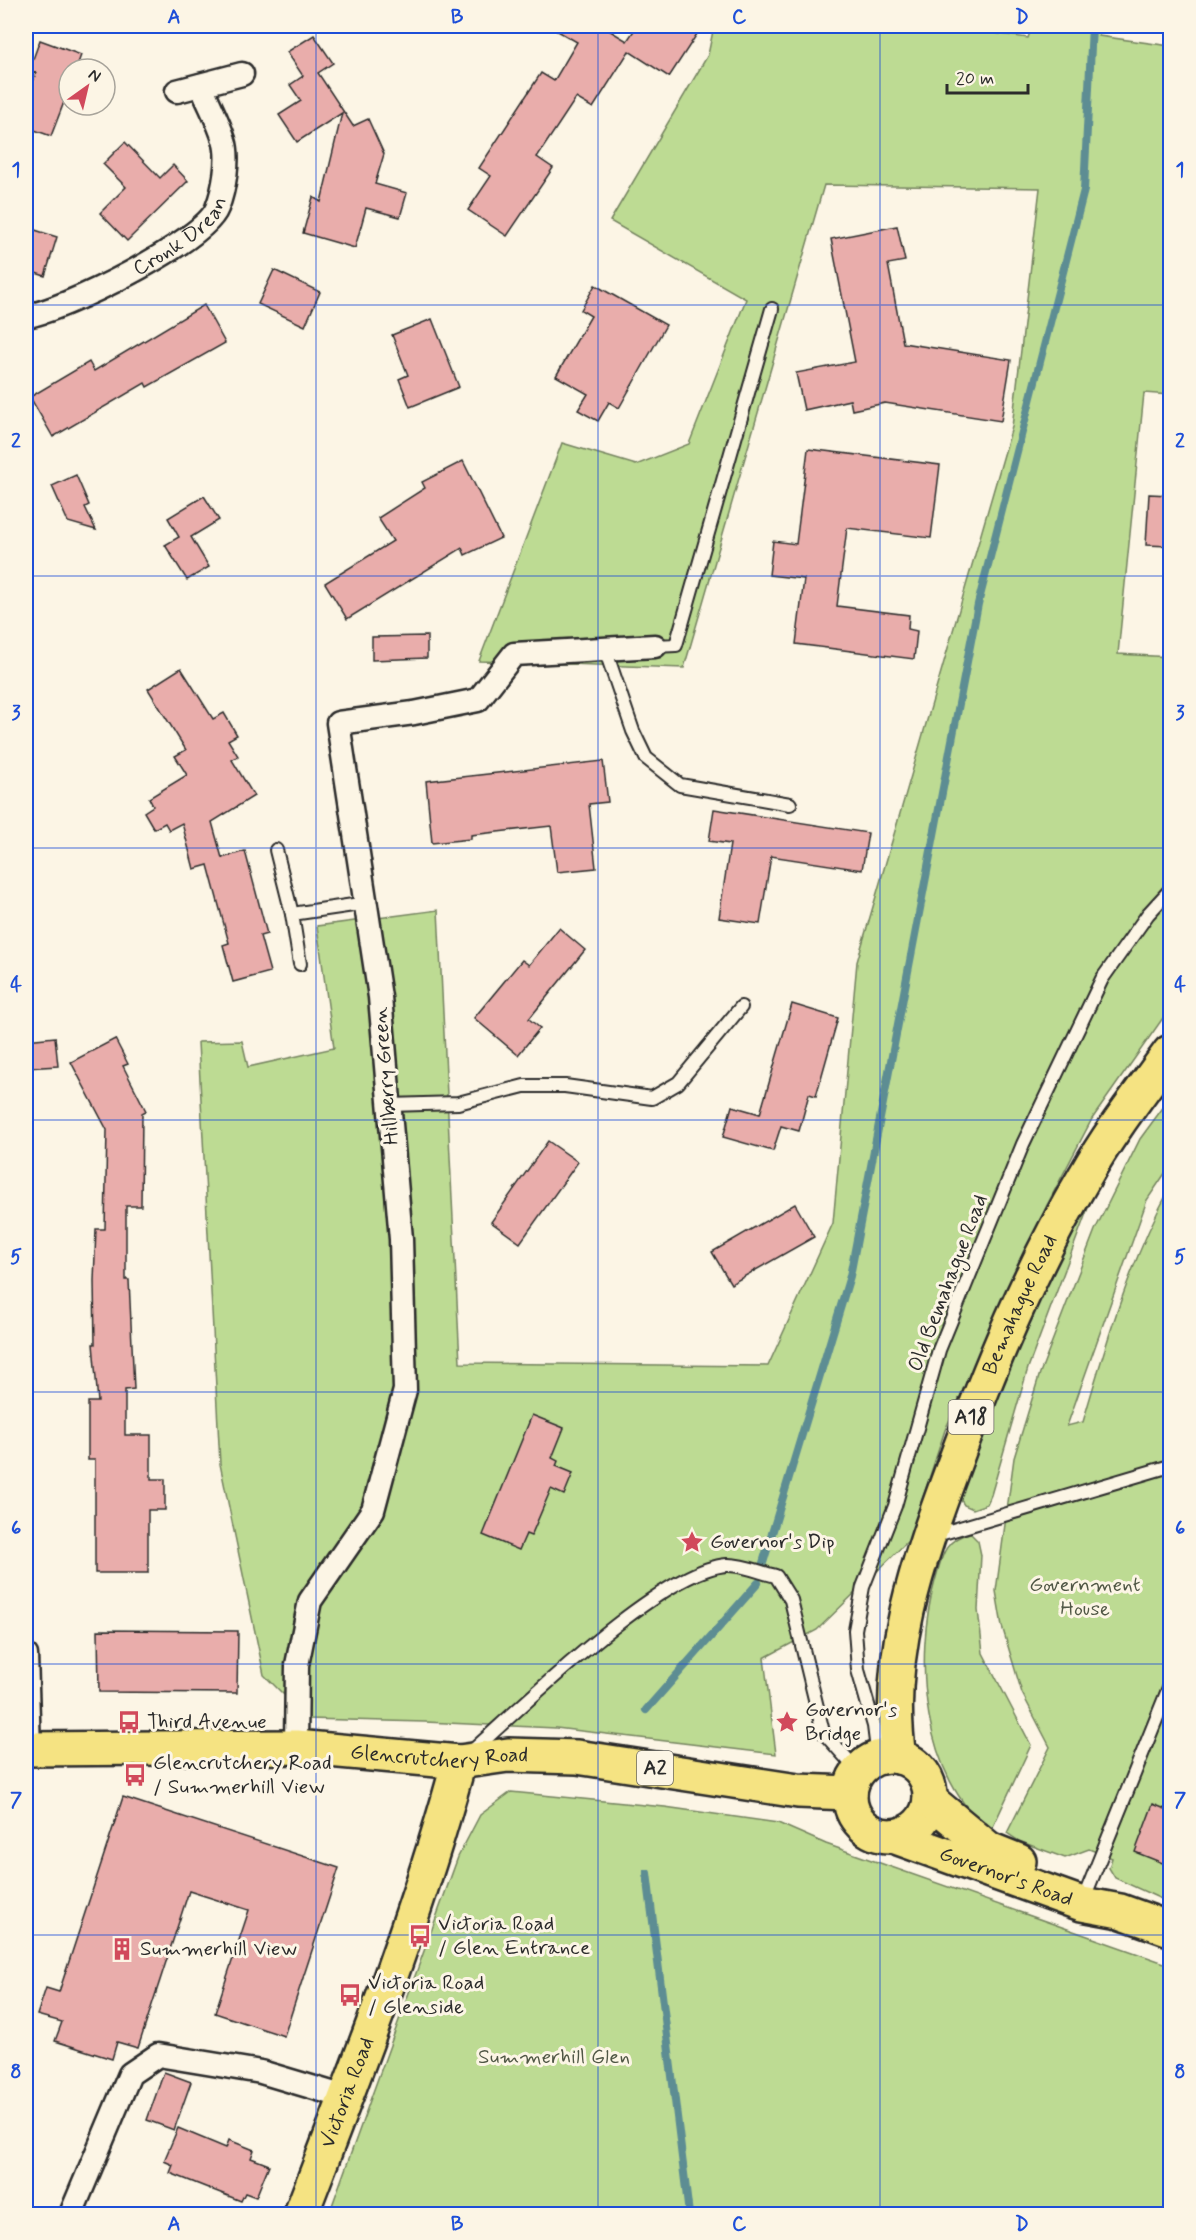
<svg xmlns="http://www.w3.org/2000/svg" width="1196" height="2240" viewBox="0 0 1196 2240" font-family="Mynerve,sans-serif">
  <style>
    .green { fill: #bddb93; stroke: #74835f; stroke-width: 1.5 }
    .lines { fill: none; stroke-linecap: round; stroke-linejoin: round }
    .stream { stroke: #5d8d93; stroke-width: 8 }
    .building { fill: #e9adab; stroke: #2b2b2b; stroke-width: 1.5 }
    .service-casing { stroke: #2b2b2b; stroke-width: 16 }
    .minor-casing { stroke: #2b2b2b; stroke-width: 27 }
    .primary-casing { stroke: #2b2b2b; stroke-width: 38 }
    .trunk-casing { stroke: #2b2b2b; stroke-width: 38 }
    .service { stroke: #fcf5e5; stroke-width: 12 }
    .minor { stroke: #fcf5e5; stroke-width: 22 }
    .primary { stroke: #f5e382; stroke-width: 33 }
    .trunk { stroke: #f5e382; stroke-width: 33 }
    .grid { fill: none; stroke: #1d4ed8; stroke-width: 1.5; stroke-opacity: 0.55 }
    .labels { text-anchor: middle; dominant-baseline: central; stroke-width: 6; stroke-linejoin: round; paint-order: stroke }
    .shield { fill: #fcf5e5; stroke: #6a6863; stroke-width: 1.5 }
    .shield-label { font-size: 20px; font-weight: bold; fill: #2b2b2b }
    .street-label { font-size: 21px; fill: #2b2b2b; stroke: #fcf5e5 }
    .poi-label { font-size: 21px; fill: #2b2b2b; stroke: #fcf5e5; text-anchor: start }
    .park-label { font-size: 21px; fill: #505745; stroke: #fcf5e5 }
    .neatline { fill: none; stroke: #1d4ed8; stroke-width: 2 }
    .grid-label { font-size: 20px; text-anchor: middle; font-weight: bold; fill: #1d4ed8 }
  </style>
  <rect width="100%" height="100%" fill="#fcf5e5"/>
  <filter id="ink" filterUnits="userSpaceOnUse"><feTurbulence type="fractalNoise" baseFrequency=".0167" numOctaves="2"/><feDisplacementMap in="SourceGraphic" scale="12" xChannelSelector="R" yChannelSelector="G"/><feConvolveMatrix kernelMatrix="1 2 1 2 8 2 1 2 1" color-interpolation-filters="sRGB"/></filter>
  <g filter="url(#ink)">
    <g class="green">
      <path d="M714,26H943L1028,38L1032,26H1099V36L1170,46V395L1144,393L1118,654L1170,657V1008L1092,1119L1047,1205L945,1430L909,1540L817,1630L764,1658L776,1754L556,1728L425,1722L308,1719L264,1675L220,1464L198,1042L242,1041L248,1067L334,1048L317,926L438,910L460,1363L768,1366L833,1223L857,962L1012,427L1040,188L824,185L684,668L479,661L562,443L636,465L689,444L746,299L610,221L708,55Z"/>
      <path d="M1170,1098V1166L1147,1200L1067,1426L1083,1422C1106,1343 1130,1261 1170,1188V1903L1115,1878L1109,1868L1112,1858L1089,1849L1065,1858L1019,1841L1007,1833L1050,1747L1022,1693L1002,1626L996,1591L1014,1458L1040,1373L1095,1230L1140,1139Z"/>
      <path d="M1122,1134L1088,1208L1028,1368L991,1495L987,1504L973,1509L964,1505L959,1497L1010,1362L1061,1246Z"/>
      <path d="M970,1533L978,1541L981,1555L978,1610L983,1653L1031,1745L991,1831C922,1779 913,1658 935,1581C942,1557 943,1540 970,1533Z"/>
      <path d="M511,1792L665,1807L778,1823L826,1844L1170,1965V2214H329L458,1857L480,1815Z"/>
    </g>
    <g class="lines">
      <g class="stream">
        <path d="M763,1563L850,1276L978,604L1084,190L1092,26"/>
        <path d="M646,1710L758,1583"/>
        <path d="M647,1873L689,2214"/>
      </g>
    </g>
    <g class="building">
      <path d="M549,26H602L627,41L637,26H684L697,34L669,77L629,51L593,108L576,98L537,157L553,168L507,236L468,210L491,176L479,168L541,73L554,81L577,42Z"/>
      <path d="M314,35L333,63L318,73L353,126L368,119L384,154L375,184L407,193L400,217L366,208L355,248L303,233L313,197L321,202L342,113L297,142L279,115L301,101L290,85L303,76L287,52Z"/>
      <path d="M40,40L81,55L76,69H69V89L51,136L26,127V102L36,73L29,70Z"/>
      <path d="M125,142L160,178L173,165L188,181L127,241L100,213L126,187L103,164Z"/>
      <path d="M897,226L905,261L888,264L903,343L1011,360L1001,421L885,403L852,410L850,400L804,410L796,373L855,362L831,239Z"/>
      <path d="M35,230L57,237L45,276L26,270V239Z"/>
      <path d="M274,270L320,292L305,326L258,304Z"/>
      <path d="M595,285L666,325L619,408L609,402L598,421L578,410L588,394L556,376L591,316L581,310Z"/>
      <path d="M204,305L225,343L147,387L145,383L53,437L30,397L89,362L94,371Z"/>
      <path d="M432,319L459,387L410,407L399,379L408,375L392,335Z"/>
      <path d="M808,449L940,465L931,538L847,528L837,606L909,615L908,629L917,631L914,659L796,644L804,579L769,575L773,541L796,544Z"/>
      <path d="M463,461L501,538L465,555L462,548L347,619L325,583L393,541L378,518L425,488L422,482Z"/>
      <path d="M76,475L89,505L85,507L96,530L68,522L52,486Z"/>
      <path d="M1149,494L1170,495V546L1146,545Z"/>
      <path d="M204,496L219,520L191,537L209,567L187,580L165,545L179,537L168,518Z"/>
      <path d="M427,636V658L372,660V637Z"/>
      <path d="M181,668L213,719L224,713L237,735L228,740L238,756L232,760L254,796L212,822L222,858L245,851L267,934L260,936L270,972L233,982L223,945L229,943L208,865L194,869L182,823L169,830L165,823L154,829L144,812L153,806L149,798L187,775L175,756L186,750L148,689Z"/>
      <path d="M603,761L608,802L589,804L596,868L557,872L551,826L471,835V839L432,843L426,781Z"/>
      <path d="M714,809L868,833L862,870L771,856L760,924L719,918L730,844L709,841Z"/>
      <path d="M559,928L585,950L529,1019L540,1028L518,1055L474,1018L522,960L529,965Z"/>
      <path d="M792,1004L838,1018L816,1096L809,1094L799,1131L781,1126L773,1151L723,1137L732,1106L760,1114Z"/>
      <path d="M55,1037L58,1066L26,1068V1040Z"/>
      <path d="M115,1039L128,1064L123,1066L146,1111L142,1113L141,1206H126V1280H129L134,1389L125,1390V1435H151V1479H165V1510H148V1573H95V1460H88V1402H98L93,1344H95L94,1281L96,1229H105L107,1130L71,1062Z"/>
      <path d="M548,1141L578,1162L520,1243L491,1222Z"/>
      <path d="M795,1204L814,1237L731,1284L712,1252Z"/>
      <path d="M532,1415L564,1428L552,1458L558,1461L556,1466L573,1473L564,1495L551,1489L531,1536L526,1534L519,1550L483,1535Z"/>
      <path d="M98,1630L238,1631L237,1693L99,1692Z"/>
      <path d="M123,1797L339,1868L284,2036L215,2013L249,1910L189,1891L138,2048L117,2042L112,2059L55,2041L62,2022L37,2015L46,1988L59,1992Z"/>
      <path d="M1153,1804L1170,1811V1866L1135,1852Z"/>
      <path d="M164,2072L191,2082L174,2130L147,2120Z"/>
      <path d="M178,2128L226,2148L229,2140L254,2150L251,2158L269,2165L256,2197L245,2193L241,2201L170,2173L173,2165L164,2161Z"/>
    </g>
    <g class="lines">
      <g class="service-casing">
        <g id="service">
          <path d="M655,646L676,645L772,309"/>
          <path d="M605,649L633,731L646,758L680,785L790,804"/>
          <path d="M276,850L292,914"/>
          <path d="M300,964L292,914L367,903"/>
          <path d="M389,1105L458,1103L524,1086H565L652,1098L678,1083L741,1007"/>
          <path d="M933,1536L1170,1466"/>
          <path d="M471,1752C523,1706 662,1569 727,1565C742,1564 762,1573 776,1576L791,1600L823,1732L858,1771"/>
          <path d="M878,1758L874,1726L858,1670L855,1630L863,1587L895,1506L939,1350L1023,1144L1102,979L1148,914L1170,890"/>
          <path d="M1082,1903L1170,1685"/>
        </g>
      </g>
      <g class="minor-casing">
        <g id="minor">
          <path d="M177,91L242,74"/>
          <path id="s1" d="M26,316C61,312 205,241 217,208C224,190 230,158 224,140C219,122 208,103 201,85"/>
          <path d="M26,1655L29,1749"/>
          <path d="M296,1747L297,1665L310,1601L373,1510L405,1390L401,1239L380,997L338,723L414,713L478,700L514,654L655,646"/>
          <path d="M71,2214L130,2074L158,2055L261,2072L345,2097"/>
        </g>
      </g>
      <g class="primary-casing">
        <g id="primary">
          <path id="s2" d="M301,2214C358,2065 417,1917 459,1762"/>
        </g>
      </g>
      <g class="trunk-casing">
        <g id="trunk">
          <path id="s3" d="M26,1749L296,1747L459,1762L508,1755L577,1757L798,1791L850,1793"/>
          <circle cx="890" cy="1796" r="40"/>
          <path id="s4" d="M899,1757C884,1657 918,1562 952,1470C989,1369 1030,1269 1085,1176C1109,1133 1141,1092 1170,1052"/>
          <path d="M930,1800L989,1849L1019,1861"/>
          <path id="s5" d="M893,1836L1082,1904L1120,1911L1170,1929"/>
        </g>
      </g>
      <use href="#service" class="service"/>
      <use href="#minor" class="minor"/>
      <use href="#primary" class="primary"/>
      <use href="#trunk" class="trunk"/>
    </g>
  </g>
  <path class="grid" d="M316,26V2214M598,26V2214M880,26V2214M26,305H1170M26,576H1170M26,848H1170M26,1120H1170M26,1392H1170M26,1664H1170M26,1935H1170"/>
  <defs>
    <g id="sight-bare" transform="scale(1.8)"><path d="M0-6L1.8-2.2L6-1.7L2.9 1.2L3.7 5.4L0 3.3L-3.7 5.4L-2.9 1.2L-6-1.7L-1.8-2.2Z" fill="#d1495b" stroke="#fcf5e5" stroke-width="2.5" paint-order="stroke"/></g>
    <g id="bus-bare" transform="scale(1.8)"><path d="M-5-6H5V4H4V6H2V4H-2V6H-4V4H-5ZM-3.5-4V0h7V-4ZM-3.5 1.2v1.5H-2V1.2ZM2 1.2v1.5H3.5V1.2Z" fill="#d1495b" stroke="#fcf5e5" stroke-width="2.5" paint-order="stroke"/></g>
    <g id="building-bare" transform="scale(1.8)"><path d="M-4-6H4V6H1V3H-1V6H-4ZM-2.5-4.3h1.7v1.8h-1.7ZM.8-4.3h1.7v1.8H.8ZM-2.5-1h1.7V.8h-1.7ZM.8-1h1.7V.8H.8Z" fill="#d1495b" stroke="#fcf5e5" stroke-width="2.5" paint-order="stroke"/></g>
  </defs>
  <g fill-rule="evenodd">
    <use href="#sight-bare" x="692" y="1542"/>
    <use href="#bus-bare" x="129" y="1722"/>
    <use href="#sight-bare" x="787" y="1722"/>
    <use href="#bus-bare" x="135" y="1775"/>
    <use href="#bus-bare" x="420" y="1936"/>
    <use href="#building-bare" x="122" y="1949"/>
    <use href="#bus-bare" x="350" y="1995"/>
  </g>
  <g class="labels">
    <g class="shield">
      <rect x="948.5" y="1400" width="45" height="34" rx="4.5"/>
      <rect x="637" y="1751" width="36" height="34" rx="4.5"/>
    </g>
    <g class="shield-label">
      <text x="971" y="1417">A18</text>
      <text x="655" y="1768">A2</text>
    </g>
    <g class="street-label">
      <text stroke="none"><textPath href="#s1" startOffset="176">Cronk Drean</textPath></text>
      <text transform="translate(386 1076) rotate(-95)">Hillberry Green</text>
      <text transform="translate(948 1283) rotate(-69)">Old Bemahague Road</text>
      <text stroke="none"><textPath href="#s4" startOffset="474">Bemahague Road</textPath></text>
      <text stroke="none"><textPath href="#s3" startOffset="414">Glencrutchery Road</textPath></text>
      <text stroke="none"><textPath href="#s5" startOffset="120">Governor's Road</textPath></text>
      <text stroke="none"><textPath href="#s2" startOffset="130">Victoria Road</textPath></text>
    </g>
    <g class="poi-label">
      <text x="710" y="1542">Governor's Dip</text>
      <text x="805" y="1710">Governor's<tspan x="805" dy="24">Bridge</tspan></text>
      <text x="147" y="1722">Third Avenue</text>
      <text x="153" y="1763">Glencrutchery Road<tspan x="153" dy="24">/ Summerhill View</tspan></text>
      <text x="438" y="1924">Victoria Road<tspan x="438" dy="24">/ Glen Entrance</tspan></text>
      <text x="140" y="1949">Summerhill View</text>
      <text x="368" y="1983">Victoria Road<tspan x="368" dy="24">/ Glenside</tspan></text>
    </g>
    <g class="park-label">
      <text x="1085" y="1585">Government<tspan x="1085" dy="24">House</tspan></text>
      <text x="554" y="2057">Summerhill Glen</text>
    </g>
  </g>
  <rect width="1196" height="2240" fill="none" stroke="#fcf5e5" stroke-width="66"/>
  <g transform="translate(87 87) rotate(34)"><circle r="28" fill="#fcf5e5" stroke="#a8a49b" stroke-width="1.5"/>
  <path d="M0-4.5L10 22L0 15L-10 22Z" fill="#d1495b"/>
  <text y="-9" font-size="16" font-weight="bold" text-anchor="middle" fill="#2b2b2b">N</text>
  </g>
  <path d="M947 84v9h81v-9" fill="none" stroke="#2b2b2b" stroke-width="3"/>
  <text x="956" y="84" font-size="18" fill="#2b2b2b" stroke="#fcf5e5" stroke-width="4.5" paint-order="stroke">20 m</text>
  <rect x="33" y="33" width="1130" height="2174" class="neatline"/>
  <g class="grid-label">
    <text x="174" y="23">A</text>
    <text x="457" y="23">B</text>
    <text x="739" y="23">C</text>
    <text x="1022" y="23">D</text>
    <text x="16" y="176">1</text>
    <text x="1180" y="176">1</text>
    <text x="16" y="447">2</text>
    <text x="1180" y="447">2</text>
    <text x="16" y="719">3</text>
    <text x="1180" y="719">3</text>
    <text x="16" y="991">4</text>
    <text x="1180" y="991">4</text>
    <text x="16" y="1263">5</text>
    <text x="1180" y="1263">5</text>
    <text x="16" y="1534">6</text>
    <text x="1180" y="1534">6</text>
    <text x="16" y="1806">7</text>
    <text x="1180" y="1806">7</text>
    <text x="16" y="2078">8</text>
    <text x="1180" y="2078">8</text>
    <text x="174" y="2230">A</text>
    <text x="457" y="2230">B</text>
    <text x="739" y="2230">C</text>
    <text x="1022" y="2230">D</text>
  </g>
</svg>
